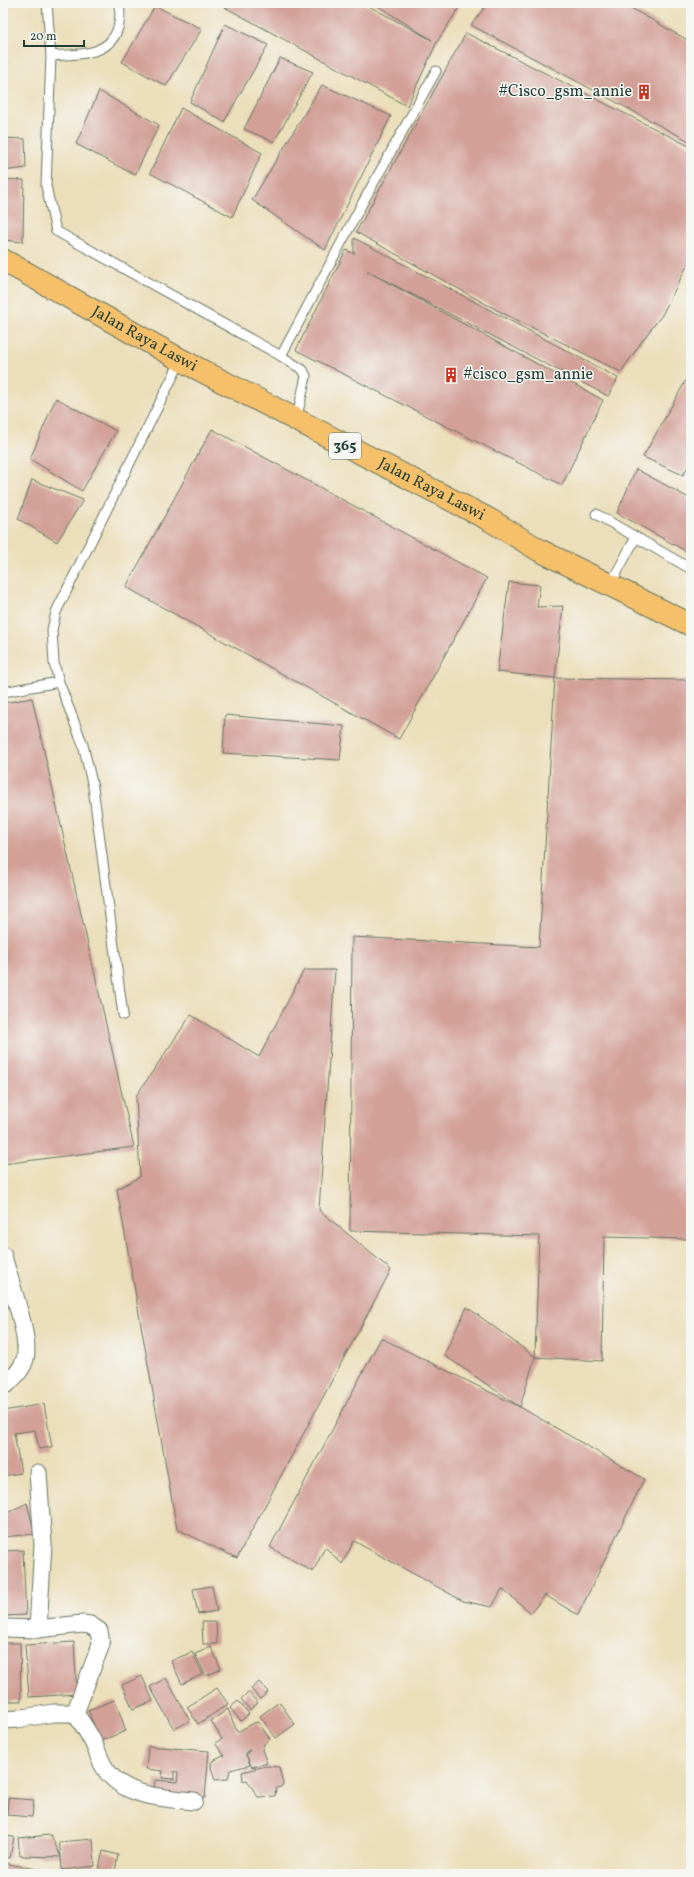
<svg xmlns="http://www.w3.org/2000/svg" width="694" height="1877" viewBox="0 0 694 1877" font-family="Vollkorn,serif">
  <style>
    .building { fill: #d2a097 }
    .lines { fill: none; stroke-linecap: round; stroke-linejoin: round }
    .lane-casing { stroke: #667563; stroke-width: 11 }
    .street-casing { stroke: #667563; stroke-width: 19 }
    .primary-casing { stroke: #667563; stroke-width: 24 }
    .lane { stroke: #fff; stroke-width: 9 }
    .street { stroke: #fff; stroke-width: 17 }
    .primary { stroke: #f6c06b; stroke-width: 22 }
    .labels { text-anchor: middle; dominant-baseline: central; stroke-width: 3; stroke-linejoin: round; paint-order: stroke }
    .shield { fill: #f6f6f2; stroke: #60746d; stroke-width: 1 }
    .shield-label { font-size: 15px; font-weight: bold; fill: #1f3d34 }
    .poi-label { font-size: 16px; fill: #1f3d34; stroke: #f6f6f2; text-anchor: end }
    .street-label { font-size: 16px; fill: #1f3d34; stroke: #f6f6f2 }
  </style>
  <rect width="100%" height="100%" fill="#f6f6f2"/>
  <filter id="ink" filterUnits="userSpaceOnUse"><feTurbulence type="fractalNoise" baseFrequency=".025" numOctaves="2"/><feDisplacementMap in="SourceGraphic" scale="8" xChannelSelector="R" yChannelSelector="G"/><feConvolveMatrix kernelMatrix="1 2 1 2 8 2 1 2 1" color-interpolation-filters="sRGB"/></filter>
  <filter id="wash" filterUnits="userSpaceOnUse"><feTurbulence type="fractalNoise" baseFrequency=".012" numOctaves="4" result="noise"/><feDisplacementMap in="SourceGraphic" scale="16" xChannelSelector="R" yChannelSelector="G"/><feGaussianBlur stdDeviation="0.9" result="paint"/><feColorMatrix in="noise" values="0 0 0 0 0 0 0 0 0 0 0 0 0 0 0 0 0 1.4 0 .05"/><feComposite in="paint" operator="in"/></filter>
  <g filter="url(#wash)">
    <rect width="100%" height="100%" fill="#ebdeba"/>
    <g id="blocks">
      <g class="building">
        <path d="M217,3H363L432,40L373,3H462L437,42L407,106Z"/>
        <path d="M488,3H622L691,42V142L471,25Z"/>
        <path d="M155,6L202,29L166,86L122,62Z"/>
        <path d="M225,24L268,45L224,122L190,102Z"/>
        <path d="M466,33L691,147V258L662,315L642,341L621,372L495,309L356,232Z"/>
        <path d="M280,58L313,72L274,142L244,129Z"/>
        <path d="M322,85L391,116L325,250L252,200Z"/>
        <path d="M99,91L159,125L135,175L76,144Z"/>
        <path d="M181,108L262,153L232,217L150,173Z"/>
        <path d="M3,138L25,139L26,168L3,171Z"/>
        <path d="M3,179L24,180L23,242L3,240Z"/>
        <path d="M354,238L618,378L608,396L367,271L603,400L562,485L296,350L346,250L354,254Z"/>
        <path d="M691,371V462L683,475L643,457Z"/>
        <path d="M56,398L116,431L82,491L30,459Z"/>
        <path d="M212,429L487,578L399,739L126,587Z"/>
        <path d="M636,469L691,499V554L617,513Z"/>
        <path d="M32,480L83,500L57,542L18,519Z"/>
        <path d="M509,582L540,585L537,607L563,606L555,678L497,672Z"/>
        <path d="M555,678L691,680V1239L604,1237L602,1361L535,1357L520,1407L444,1355L467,1307L535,1357L539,1236L350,1231L352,937L539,947Z"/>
        <path d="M32,698L134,1147L3,1164V703Z"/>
        <path d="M225,715L344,726L340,760L223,753Z"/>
        <path d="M304,970H335L319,1210L391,1270L237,1558L177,1529L117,1189L140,1177L136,1096L191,1015L259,1057Z"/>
        <path d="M381,1338L520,1407L644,1479L578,1615L545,1595L531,1613L502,1589L492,1607L463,1601L354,1541L342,1564L325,1547L313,1572L270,1547Z"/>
        <path d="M44,1404L52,1447L39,1449L35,1430L14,1433L21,1473L3,1476V1411Z"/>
        <path d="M27,1503L35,1534L3,1537V1515Z"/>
        <path d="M23,1550L26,1615L3,1616V1551Z"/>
        <path d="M212,1586L217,1611L198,1614L193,1589Z"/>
        <path d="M202,1622H216L217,1644H203Z"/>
        <path d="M74,1642L77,1694L29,1697L25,1645Z"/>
        <path d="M3,1643H20L21,1701H3Z"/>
        <path d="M211,1647L221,1669L206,1676L195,1654Z"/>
        <path d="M192,1652L203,1674L182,1684L171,1661Z"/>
        <path d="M142,1676L153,1701L133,1709L122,1685Z"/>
        <path d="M166,1678L190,1721L174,1729L150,1687Z"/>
        <path d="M259,1682L268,1692L260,1699L251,1689Z"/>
        <path d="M217,1688L228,1704L198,1724L187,1707Z"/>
        <path d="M248,1692L258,1703L250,1710L241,1699Z"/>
        <path d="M115,1700L126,1731L100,1741L88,1710Z"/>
        <path d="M238,1701L249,1714L241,1721L230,1708Z"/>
        <path d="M279,1702L295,1724L276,1738L260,1716Z"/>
        <path d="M228,1709L237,1732L254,1723L258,1722L270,1739L264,1744L262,1750L267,1763L252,1767L246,1755L250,1750L246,1752V1754L248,1759L250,1765L230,1770L228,1779L215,1780L211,1767L212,1761L224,1756L215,1743L222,1739L211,1721Z"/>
        <path d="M148,1746L209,1751L205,1798L176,1796L154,1791L155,1780L177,1782L178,1772L174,1771V1779L162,1778L163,1771L146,1769Z"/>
        <path d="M266,1766L279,1767L283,1784L281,1787L276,1788L275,1796L258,1797L247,1780L243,1781L242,1772Z"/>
        <path d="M8,1798L34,1800L32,1817L7,1815Z"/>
        <path d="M51,1835L61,1857L59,1842L93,1839L95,1866L62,1870L61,1857L20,1856L18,1838Z"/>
        <path d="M3,1836L14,1837L10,1858L3,1857Z"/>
        <path d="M103,1851L118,1855L115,1871L98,1872Z"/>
        <path d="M3,1863L58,1873L57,1874H3Z"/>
      </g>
    </g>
  </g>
  <g filter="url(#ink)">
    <use href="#blocks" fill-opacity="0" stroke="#667563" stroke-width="1"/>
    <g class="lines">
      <g class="lane-casing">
        <g id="lane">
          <path d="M47,3L51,56L46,186L56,231L281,356"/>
          <path d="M51,56C77,54 109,57 118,28C120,20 121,10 118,3"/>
          <path d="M296,421L306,376L303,370L281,356L363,202L436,71"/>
          <path d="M596,514L691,569"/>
          <path d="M610,585L636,537"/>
          <path d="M3,692L59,682"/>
          <path d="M123,1015L93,787L83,745L59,682L54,663L52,630L56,612L181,360"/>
        </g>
      </g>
      <g class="street-casing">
        <g id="street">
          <path d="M3,1256C9,1280 31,1338 25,1359C22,1370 14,1377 7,1384H3"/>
          <path d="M38,1473L43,1544L38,1629"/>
          <path d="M3,1628L38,1629L82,1624L90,1625L99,1631L101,1644L75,1713"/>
          <path d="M3,1720L17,1719L53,1713H75C82,1723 88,1732 93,1742C97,1750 99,1758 103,1765C120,1797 163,1798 194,1801"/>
        </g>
      </g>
      <g class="primary-casing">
        <g id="primary">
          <path id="s1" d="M3,260L181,360L490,520L539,550L691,625"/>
        </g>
      </g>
      <use href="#lane" class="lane"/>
      <use href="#street" class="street"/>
      <use href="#primary" class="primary"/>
    </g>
  </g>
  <defs>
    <g id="building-bare" transform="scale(1.2)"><path d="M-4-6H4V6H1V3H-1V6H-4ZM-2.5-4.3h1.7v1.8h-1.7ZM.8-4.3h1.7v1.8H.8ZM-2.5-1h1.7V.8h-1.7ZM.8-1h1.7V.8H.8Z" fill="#c8321e" stroke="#f6f6f2" stroke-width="2.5" paint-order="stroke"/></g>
  </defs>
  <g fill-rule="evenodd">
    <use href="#building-bare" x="644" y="92"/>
    <use href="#building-bare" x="451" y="375"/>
  </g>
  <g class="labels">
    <rect class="shield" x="329" y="433" width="32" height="26" rx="3"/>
    <g class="shield-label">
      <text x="345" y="446">365</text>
    </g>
    <g class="poi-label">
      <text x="632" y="92">#Cisco_gsm_annie</text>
      <text x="463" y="375" text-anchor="start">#cisco_gsm_annie</text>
    </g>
    <g class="street-label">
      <text stroke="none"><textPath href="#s1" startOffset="162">Jalan Raya Laswi</textPath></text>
      <text stroke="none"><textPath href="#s1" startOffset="486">Jalan Raya Laswi</textPath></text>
    </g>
  </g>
  <rect width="694" height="1877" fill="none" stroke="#f6f6f2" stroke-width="16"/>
  <path d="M24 40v6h60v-6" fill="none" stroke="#1f3d34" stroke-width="2"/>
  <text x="30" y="40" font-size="12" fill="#1f3d34" stroke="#f6f6f2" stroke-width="3" paint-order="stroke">20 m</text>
</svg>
